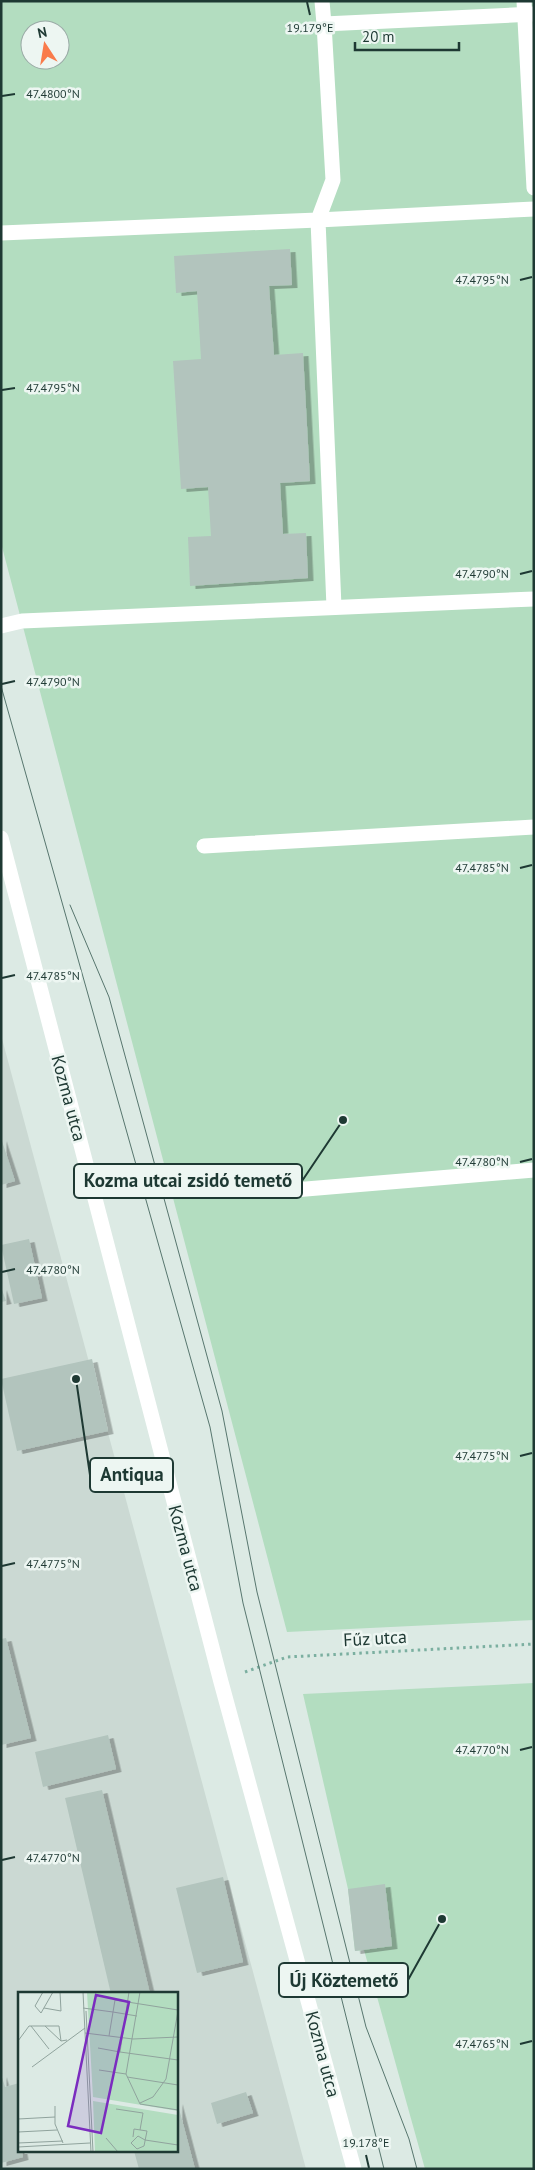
<svg xmlns="http://www.w3.org/2000/svg" width="535" height="2170" viewBox="0 0 535 2170" font-family="'PT Sans',sans-serif">
  <style>
    .built { fill: #cbd9d3; fill-rule: evenodd }
    .green { fill: #b3ddc0; fill-rule: evenodd }
    .building { fill: #b2c4bd; filter: url(#shadow) }
    .lines { fill: none; stroke-linecap: round; stroke-linejoin: round }
    .path { stroke: #7bafa0; stroke-width: 3; stroke-dasharray: 2.5 4; stroke-linecap: butt }
    .minor { stroke: #fff; stroke-width: 15 }
    .tram { stroke: #57766e; stroke-width: 1 }
    .ticks { fill: none; stroke: #1e3933; stroke-width: 2 }
    .labels { text-anchor: middle; dominant-baseline: central; stroke-width: 5; stroke-linejoin: round; paint-order: stroke }
    .street-label { font-size: 18px; fill: #1e3933; stroke: #edf6f2 }
    .inset-road { fill: none; stroke: #90a39d; stroke-width: 1 }
    .view { fill: #7b2cbf; fill-opacity: 0.15; stroke: #7b2cbf; stroke-width: 2.5 }
    .inset-edge { fill: none; stroke: #1e3933; stroke-width: 2.5 }
    .ticks-label { font-size: 12px; text-anchor: middle; fill: #1e3933; stroke: #edf6f2; stroke-width: 5; stroke-linejoin: round; paint-order: stroke }
    .leader { fill: none; stroke: #1e3933; stroke-width: 2 }
    .callout-dot { fill: #1e3933; stroke: #edf6f2; stroke-width: 2 }
    .callout { fill: #edf6f2; stroke: #1e3933; stroke-width: 2 }
    .callout-label { font-size: 19px; text-anchor: middle; font-weight: bold; fill: #1e3933 }
  </style>
  <defs>
    <filter id="shadow"><feDropShadow dx="5.5" dy="3" stdDeviation="0" flood-color="#0004"/></filter>
  </defs>
  <rect width="100%" height="100%" fill="#dceae4"/>
  <path class="built" d="M1,1035L306,2169H1ZM19,1994H176V2151H19Z"/>
  <g class="green">
    <path d="M1,1H534V1620L287,1632L1,543ZM30,30H60V60H30Z"/>
    <path d="M534,1683V2169H425L364,1950L355,1951L348,1889L303,1694Z"/>
  </g>
  <g class="building">
    <path d="M290,249L292,285L269,286L274,355L303,353L310,481L280,483L283,534L306,533L308,578L190,586L188,537L211,536L208,487L181,489L173,361L201,359L197,291L176,293L174,256Z"/>
    <path d="M1,1138L15,1181L1,1185Z"/>
    <path d="M29,1239L42,1298L14,1304L1,1245Z"/>
    <path d="M1,1287L6,1301L1,1302Z"/>
    <path d="M92,1359L108,1431L17,1451L1,1379Z"/>
    <path d="M6,1638L31,1738L1,1745V1639Z"/>
    <path d="M108,1735L116,1769L43,1787L35,1752Z"/>
    <path d="M102,1790L150,1994H111L65,1798Z"/>
    <path d="M223,1877L243,1962L197,1973L176,1888Z"/>
    <path d="M385,1884L392,1946L355,1951L348,1889Z"/>
    <path d="M1,2074L5,2087L19,2083V2151H22L23,2157L1,2163Z"/>
    <path d="M246,2092L253,2113L217,2124L211,2103Z"/>
    <path d="M177,2101L195,2169H139L134,2151H176Z"/>
  </g>
  <g class="lines">
    <path class="path" d="M245,1672L287,1657L534,1644"/>
    <g class="minor">
      <path d="M322,1L324,24"/>
      <path d="M524,1L534,188"/>
      <path d="M1,233L318,220L333,180L324,24L534,14"/>
      <path d="M334,607L318,220L534,209"/>
      <path d="M1,626L22,621L534,599"/>
      <path d="M1,838L221,1682L354,2169"/>
      <path d="M204,846L534,827"/>
      <path d="M294,1190L534,1170"/>
    </g>
    <g class="tram">
      <path d="M1,686L210,1427L243,1603L384,2169"/>
      <path d="M70,905L109,997L222,1411L257,1592L366,2027L409,2139L417,2169"/>
    </g>
  </g>
  <path class="ticks" d="M307,2L310,15M2,96L15,94M520,280L532,277M2,390L15,388M520,574L532,571M2,684L15,681M520,868L532,865M2,978L15,975M520,1162L532,1159M2,1272L15,1269M520,1456L532,1453M2,1566L15,1563M520,1750L532,1747M2,1860L15,1857M520,2044L532,2041M366,2155L369,2168"/>
  <g class="labels">
    <g class="street-label">
      <text transform="translate(69 1098) rotate(75)">Kozma utca</text>
      <text transform="translate(186 1548) rotate(75)">Kozma utca</text>
      <text transform="translate(375 1638) rotate(-3)">Fűz utca</text>
      <text transform="translate(323 2054) rotate(75)">Kozma utca</text>
    </g>
  </g>
  <g transform="translate(18 1992)">
    <rect width="160" height="160" fill="#dceae4"/>
    <path d="M69,0H160V119L75,105ZM75,109L160,123V160H77Z" fill="#b3ddc0"/>
    <path class="inset-road" d="M25,0L17,14L23,21L35,0M65,0L73,160M26,16L43,19L42,0M65,16L95,20L97,8L160,18M68,19L75,160M13,34L31,57M27,34L43,49M67,41L115,47L160,45M91,44L95,20L119,24M0,49L11,34H41L43,49L49,48M80,56L102,60L111,0M102,60L160,68M14,75L67,36M81,78L108,82L122,112L160,118M108,82L122,0M109,85L160,93M122,111L135,105L148,87L160,19M37,114V132L45,151M98,117L125,121L122,138M0,127L37,125M0,140L39,138M115,145L116,137L129,139L126,154L119,157M88,146L100,160M0,151L45,149M0,155L72,151M119,157L113,151L120,144L127,148L160,153"/>
    <path class="view" d="M78,3L111,10L83,141L50,134Z"/>
    <rect width="160" height="160" class="inset-edge"/>
  </g>
  <g class="ticks-label">
    <text x="310" y="32">19.179°E</text>
    <text x="53" y="98">47.4800°N</text>
    <text x="482" y="284">47.4795°N</text>
    <text x="53" y="392">47.4795°N</text>
    <text x="482" y="578">47.4790°N</text>
    <text x="53" y="686">47.4790°N</text>
    <text x="482" y="872">47.4785°N</text>
    <text x="53" y="980">47.4785°N</text>
    <text x="482" y="1166">47.4780°N</text>
    <text x="53" y="1274">47.4780°N</text>
    <text x="482" y="1460">47.4775°N</text>
    <text x="53" y="1568">47.4775°N</text>
    <text x="482" y="1754">47.4770°N</text>
    <text x="53" y="1862">47.4770°N</text>
    <text x="482" y="2048">47.4765°N</text>
    <text x="366" y="2147">19.178°E</text>
  </g>
  <path class="leader" d="M343 1120L302 1181M76 1379L90 1475M442 1919L408 1980"/>
  <g class="callout-dot">
    <circle cx="343" cy="1120" r="5"/>
    <circle cx="76" cy="1379" r="5"/>
    <circle cx="442" cy="1919" r="5"/>
  </g>
  <g class="callout">
    <rect x="74" y="1164" width="228" height="34" rx="5"/>
    <rect x="90" y="1458" width="83" height="34" rx="5"/>
    <rect x="279" y="1963" width="129" height="34" rx="5"/>
  </g>
  <g class="callout-label">
    <text x="188" y="1187">Kozma utcai zsidó temető</text>
    <text x="132" y="1481">Antiqua</text>
    <text x="344" y="1987">Új Köztemető</text>
  </g>
  <rect width="535" height="2170" fill="none" stroke="#1e3933" stroke-width="5"/>
  <g transform="translate(45 45) rotate(348)"><circle r="24" fill="#edf6f2" stroke="#9aaaa6"/>
  <path d="M0-4L9 19L0 12L-9 19Z" fill="#f97b4b"/>
  <text y="-8" font-size="14" font-weight="bold" text-anchor="middle" fill="#1e3933">N</text>
  </g>
  <path d="M355 42v8h104v-8" fill="none" stroke="#1e3933" stroke-width="2.5"/>
  <text x="362" y="42" font-size="15" fill="#1e3933" stroke="#edf6f2" stroke-width="4" paint-order="stroke">20 m</text>
</svg>
